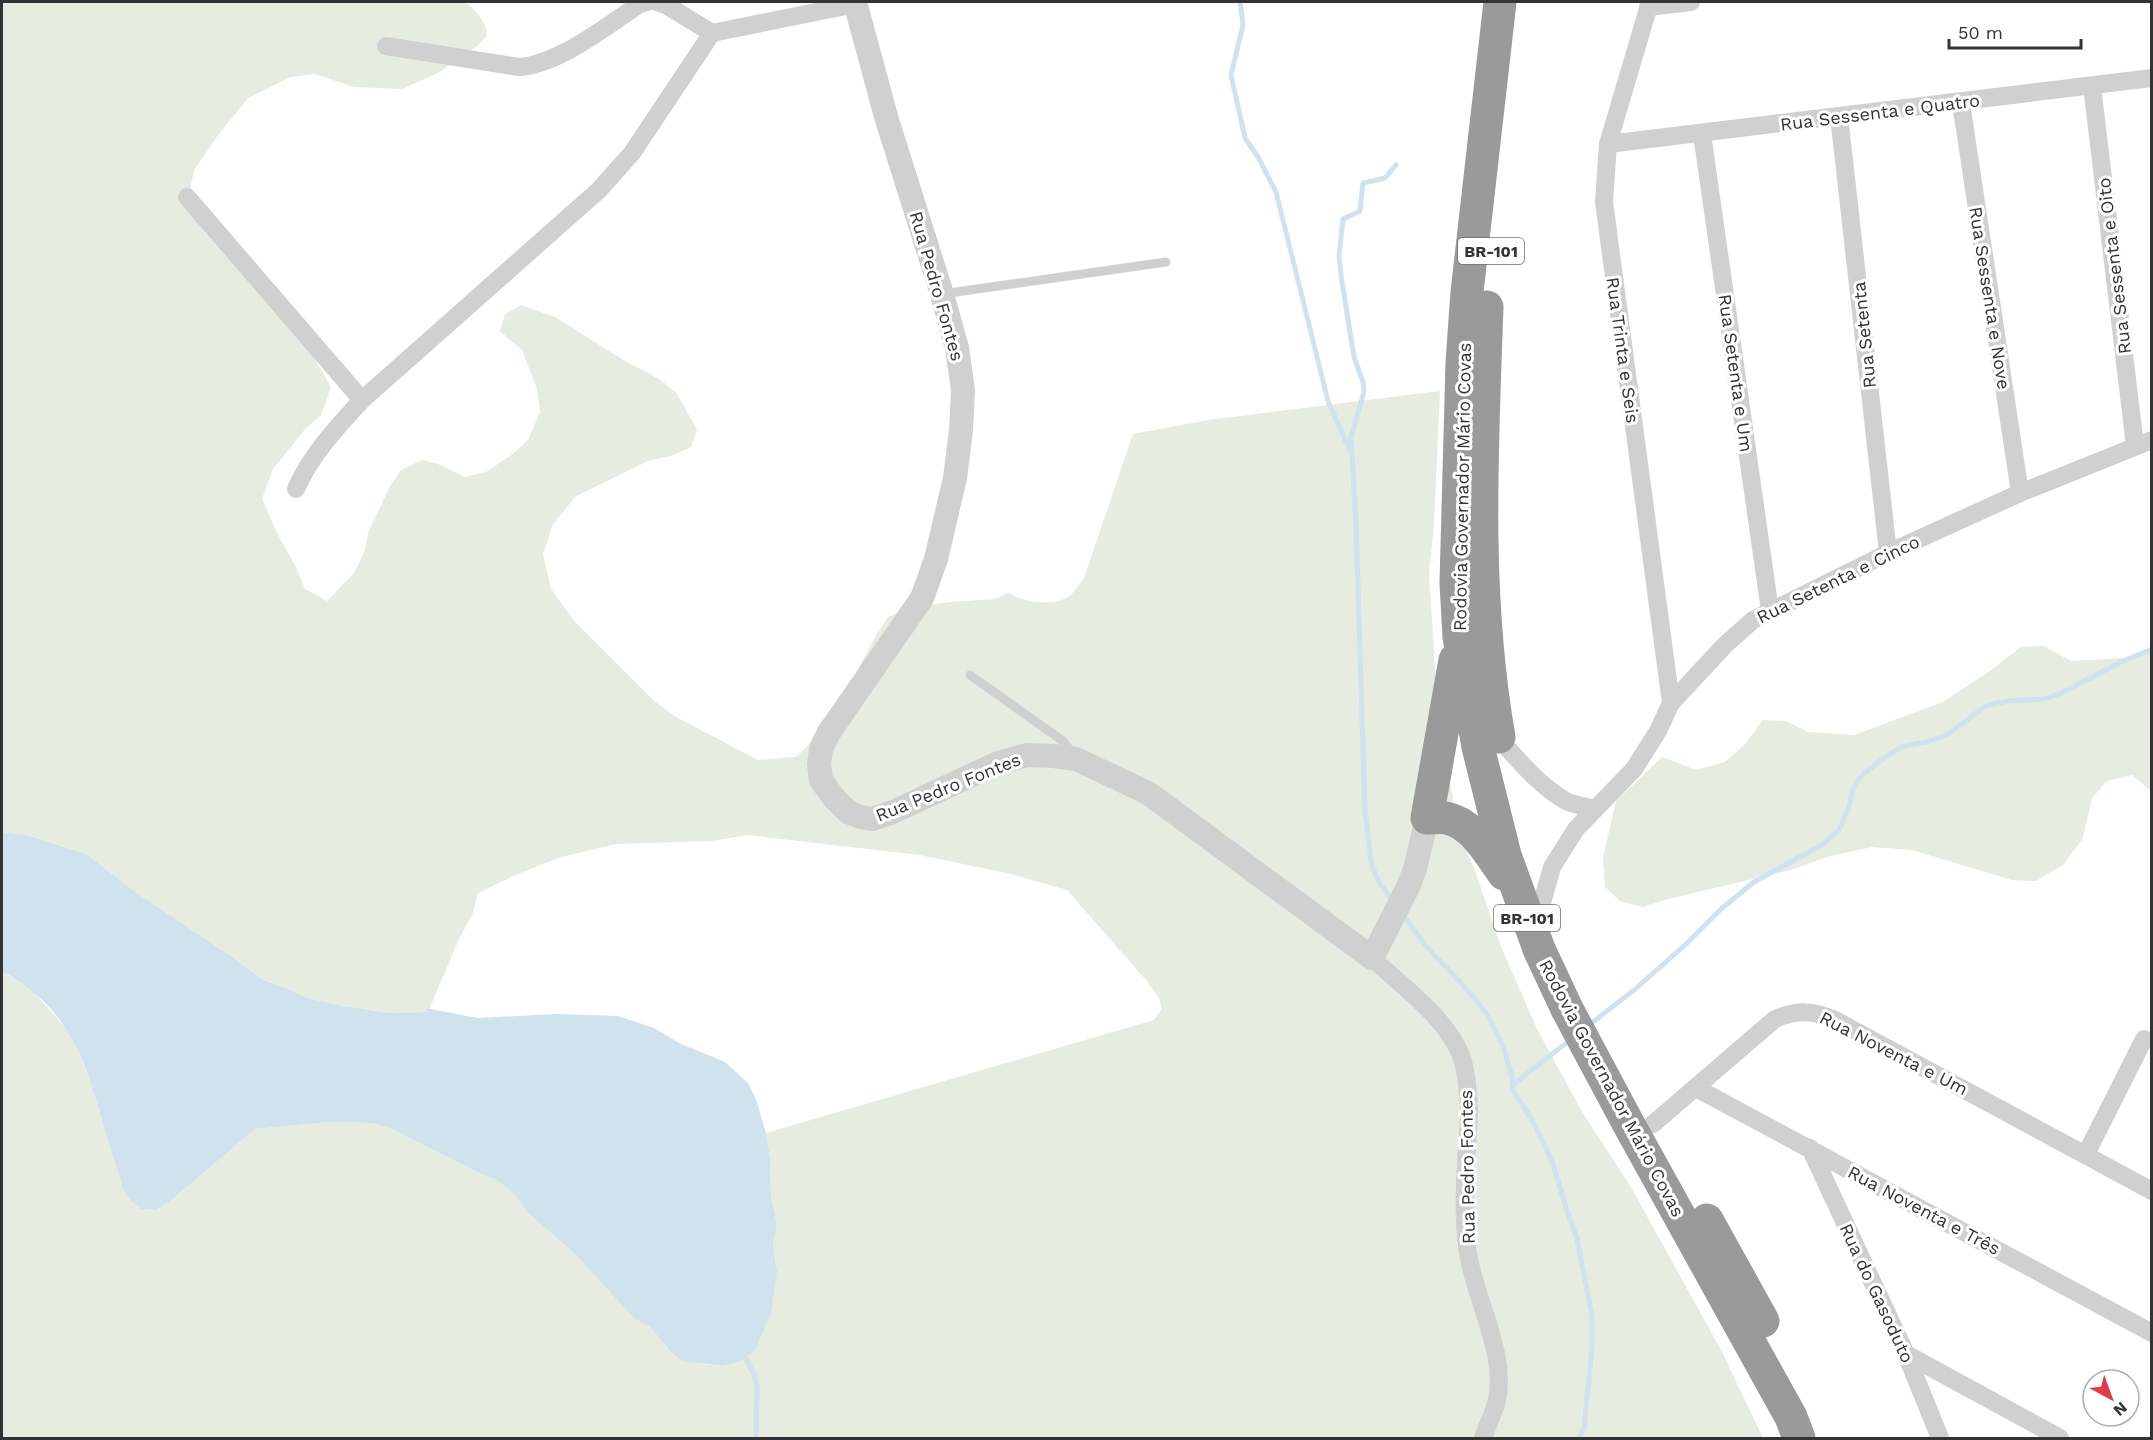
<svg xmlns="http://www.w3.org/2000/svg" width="2153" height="1440" viewBox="0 0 2153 1440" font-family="'Work Sans',sans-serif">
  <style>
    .green { fill: #e6ecdf }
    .water { fill: #cfe2ee }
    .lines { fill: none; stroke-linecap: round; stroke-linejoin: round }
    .stream { stroke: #cfe2ee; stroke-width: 5 }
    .service { stroke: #d0d0d0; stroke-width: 9 }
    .minor { stroke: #d0d0d0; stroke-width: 18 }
    .tertiary { stroke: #d0d0d0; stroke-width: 24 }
    .motorway { stroke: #9a9a9a; stroke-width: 33 }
    .labels { text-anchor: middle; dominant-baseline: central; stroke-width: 6; stroke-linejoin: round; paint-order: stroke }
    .shield { fill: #fff; stroke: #707070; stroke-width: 1.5 }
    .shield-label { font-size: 16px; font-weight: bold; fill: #333 }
    .street-label { font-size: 18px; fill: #333; stroke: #fff }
  </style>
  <rect width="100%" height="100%" fill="#fff"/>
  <g class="green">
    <path d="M2,2H465C476,10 487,22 487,36L477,46L438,73L402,89L354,87L315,74L291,77L248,98L219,134L194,170L189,194C238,256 293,317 331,387L321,415L306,428L273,469L262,499L279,537L294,563L305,589L327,601L354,573L365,550L368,533L390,486L401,470L422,460L438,464L465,477L486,472L514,453L528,440L540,412L537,389L522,350L500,331L505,314L521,305L555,317L625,361L661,380L677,394L697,430L691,447L671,456L648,461L576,496L553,524L543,554L551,589L576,623L654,701L676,717L758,760L796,757L809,744L821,722L846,692L874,639L888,617L910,608L950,602L996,599L1008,593C1025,602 1050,607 1068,597C1074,593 1079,584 1084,578L1133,434L1209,420L1440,391L1434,525L1429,574L1439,727L1460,835L1474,868L1500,944L1537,1029L1581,1110L1632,1189L1722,1352L1763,1438H2V971L32,990L71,1034L94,1089L123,1190L157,1210L174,1198L255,1129L330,1122L373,1123L395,1129L479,1173L497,1180L512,1192L528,1213L571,1250L635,1319L650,1327L671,1352L701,1364L722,1366L739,1362L777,1271L773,1246L777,1224L771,1196L770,1157L766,1133L1154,1020L1162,1009L1159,998L1147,981L1067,890L1011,874L920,855L748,835L712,841L616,844L561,857L513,876L478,893L473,913L459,939L428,1012L389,1013L345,1006L307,998L284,987L263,980L231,956L137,893L86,854L27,835L2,832Z"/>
    <path d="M2043,646L2071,661L2124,658L2151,650L2152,792L2132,775L2107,781L2092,798L2082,840L2063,865L2036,881L2012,880L1912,850L1872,847L1830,856L1791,870L1668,899L1643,907L1620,901L1605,887L1603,857L1616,801L1662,757L1696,770L1725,762L1745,744L1763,720L1786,721L1808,732L1854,735L1943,702L1990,671L2021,647Z"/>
  </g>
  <path class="water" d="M2,832L27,835L86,854L137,893L231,956L263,980L284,987L307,998L344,1006L389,1013L427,1012L426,1008L477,1018L558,1014L618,1016L654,1028L681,1044L725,1062L748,1083L756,1099L766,1133L770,1157L771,1196L777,1224L773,1246L777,1271L771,1313L755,1350L739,1362L722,1366L682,1361L671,1352L650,1327L635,1319L571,1250L528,1213L512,1192L497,1180L479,1173L395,1130L373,1123L330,1122L255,1129L174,1198L157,1210L142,1209L131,1201L123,1190C117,1166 108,1143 102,1119C83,1052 66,1007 2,971Z"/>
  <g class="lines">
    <g class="stream">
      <path d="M1240,2L1243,25L1231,75L1245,138L1258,157L1276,192L1328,401L1350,451"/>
      <path d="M1393,901L1380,884L1372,866L1365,813L1356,523L1351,437L1364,392L1363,382L1354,357L1341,275L1339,256L1343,219L1360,211L1363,183L1385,178L1396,165"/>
      <path d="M1402,913C1413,928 1423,944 1436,957C1469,991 1496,1016 1508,1063C1511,1073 1514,1081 1512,1090L1533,1121L1553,1164L1567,1211L1577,1238L1592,1316V1348L1584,1428L1579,1438"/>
      <path d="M1589,1025L1634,990L1685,945L1721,909L1754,882L1822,845L1839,830L1849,807L1853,789L1859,779L1868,770L1891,753L1904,746L1927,742L1948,734L1986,706L2007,701L2044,699L2059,694L2121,662L2152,649"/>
      <path d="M1514,1084L1570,1040"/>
      <path d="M742,1352L754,1374L757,1386L756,1438"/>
    </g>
    <g class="service">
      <path d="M942,294L1166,262"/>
      <path d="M970,675L1063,741L1073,754"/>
    </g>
    <g class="minor">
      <path d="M657,2L666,5L712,33L856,4"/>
      <path d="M1650,2L1608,144L1604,202L1671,703"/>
      <path d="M1648,7L1691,2"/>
      <path d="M386,46L519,67C560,64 606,26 640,4L647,2"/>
      <path d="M2092,86L2135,446"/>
      <path d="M1961,103L2020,493"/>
      <path d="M1839,116L1888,553"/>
      <path d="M1702,134L1770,611"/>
      <path d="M1608,144L2152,78"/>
      <path d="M187,197L362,400"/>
      <path d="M296,489C310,456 338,426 362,400L599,190L632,153L712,33"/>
      <path d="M1500,740C1520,762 1540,786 1566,801C1574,805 1585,806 1594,809"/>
      <path d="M1542,903L1552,867L1576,829L1634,769L1658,731L1671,703L1725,645L1753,620L1888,553L2020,493L2152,440"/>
      <path d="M1372,958C1401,985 1444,1016 1460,1053C1467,1070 1468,1093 1469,1112C1467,1159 1461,1206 1468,1253C1475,1301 1509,1356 1496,1404C1492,1416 1487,1427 1483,1438"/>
      <path d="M1696,1088L2152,1333"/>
      <path d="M1653,1124L1775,1019C1797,1010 1813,1010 1835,1020L2152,1191"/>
      <path d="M1810,1148L1906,1354L1940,1438"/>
      <path d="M2086,1154L2144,1039"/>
      <path d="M1906,1354L2060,1438"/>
    </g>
    <path class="tertiary" d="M855,2L887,120L942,294L957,348L963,390L961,430L955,478L936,559L922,598L828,734L821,750L819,764L821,780L834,798L848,812L860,817L872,819L893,812L998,763L1027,755L1054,756L1076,759L1148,793L1372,958L1408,887L1415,869L1427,818"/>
    <g class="motorway">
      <path d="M1500,2L1467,292L1462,363L1456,583L1459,637L1478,747L1505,855L1539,949L1567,1009L1628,1123L1791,1417L1799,1438"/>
      <path d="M1487,307C1482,450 1474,595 1499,737"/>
      <path d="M1455,660L1427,818C1433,818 1440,817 1446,818C1473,823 1489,854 1504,874"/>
      <path d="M1707,1220L1763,1321"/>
    </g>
  </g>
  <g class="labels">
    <g class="shield">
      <rect x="1458" y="238" width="66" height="26" rx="4.5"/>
      <rect x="1494" y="905" width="66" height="26" rx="4.5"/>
    </g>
    <g class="shield-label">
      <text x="1491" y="251">BR-101</text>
      <text x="1527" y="918">BR-101</text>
    </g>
    <g class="street-label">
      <text transform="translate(1880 112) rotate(-7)">Rua Sessenta e Quatro</text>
      <text transform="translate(2114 266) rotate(-97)">Rua Sessenta e Oito</text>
      <text transform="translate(937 286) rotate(74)">Rua Pedro Fontes</text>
      <text transform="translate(1990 298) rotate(81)">Rua Sessenta e Nove</text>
      <text transform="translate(1864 335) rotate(-96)">Rua Setenta</text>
      <text transform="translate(1623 350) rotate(82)">Rua Trinta e Seis</text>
      <text transform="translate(1736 373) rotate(82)">Rua Setenta e Um</text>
      <text transform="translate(1462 487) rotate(-89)">Rodovia Governador Mário Covas</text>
      <text transform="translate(1838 579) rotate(-26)">Rua Setenta e Cinco</text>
      <text transform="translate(948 787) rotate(-22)">Rua Pedro Fontes</text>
      <text transform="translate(1894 1053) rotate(27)">Rua Noventa e Um</text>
      <text transform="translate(1612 1088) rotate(62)">Rodovia Governador Mário Covas</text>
      <text transform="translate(1467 1167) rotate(-91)">Rua Pedro Fontes</text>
      <text transform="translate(1924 1210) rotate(28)">Rua Noventa e Três</text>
      <text transform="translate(1877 1293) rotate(65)">Rua do Gasoduto</text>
    </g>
  </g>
  <rect width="2153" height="1440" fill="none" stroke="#333333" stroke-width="6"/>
  <g transform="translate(2111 1398) rotate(139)"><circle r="28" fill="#ffffff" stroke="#adadad" stroke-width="1.5"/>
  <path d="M0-4.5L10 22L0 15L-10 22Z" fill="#e63946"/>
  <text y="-9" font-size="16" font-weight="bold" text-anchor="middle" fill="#333333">N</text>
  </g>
  <path d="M1949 39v9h132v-9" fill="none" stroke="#333333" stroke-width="3"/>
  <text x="1958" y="39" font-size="18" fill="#333333" stroke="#ffffff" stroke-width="4.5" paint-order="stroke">50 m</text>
</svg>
